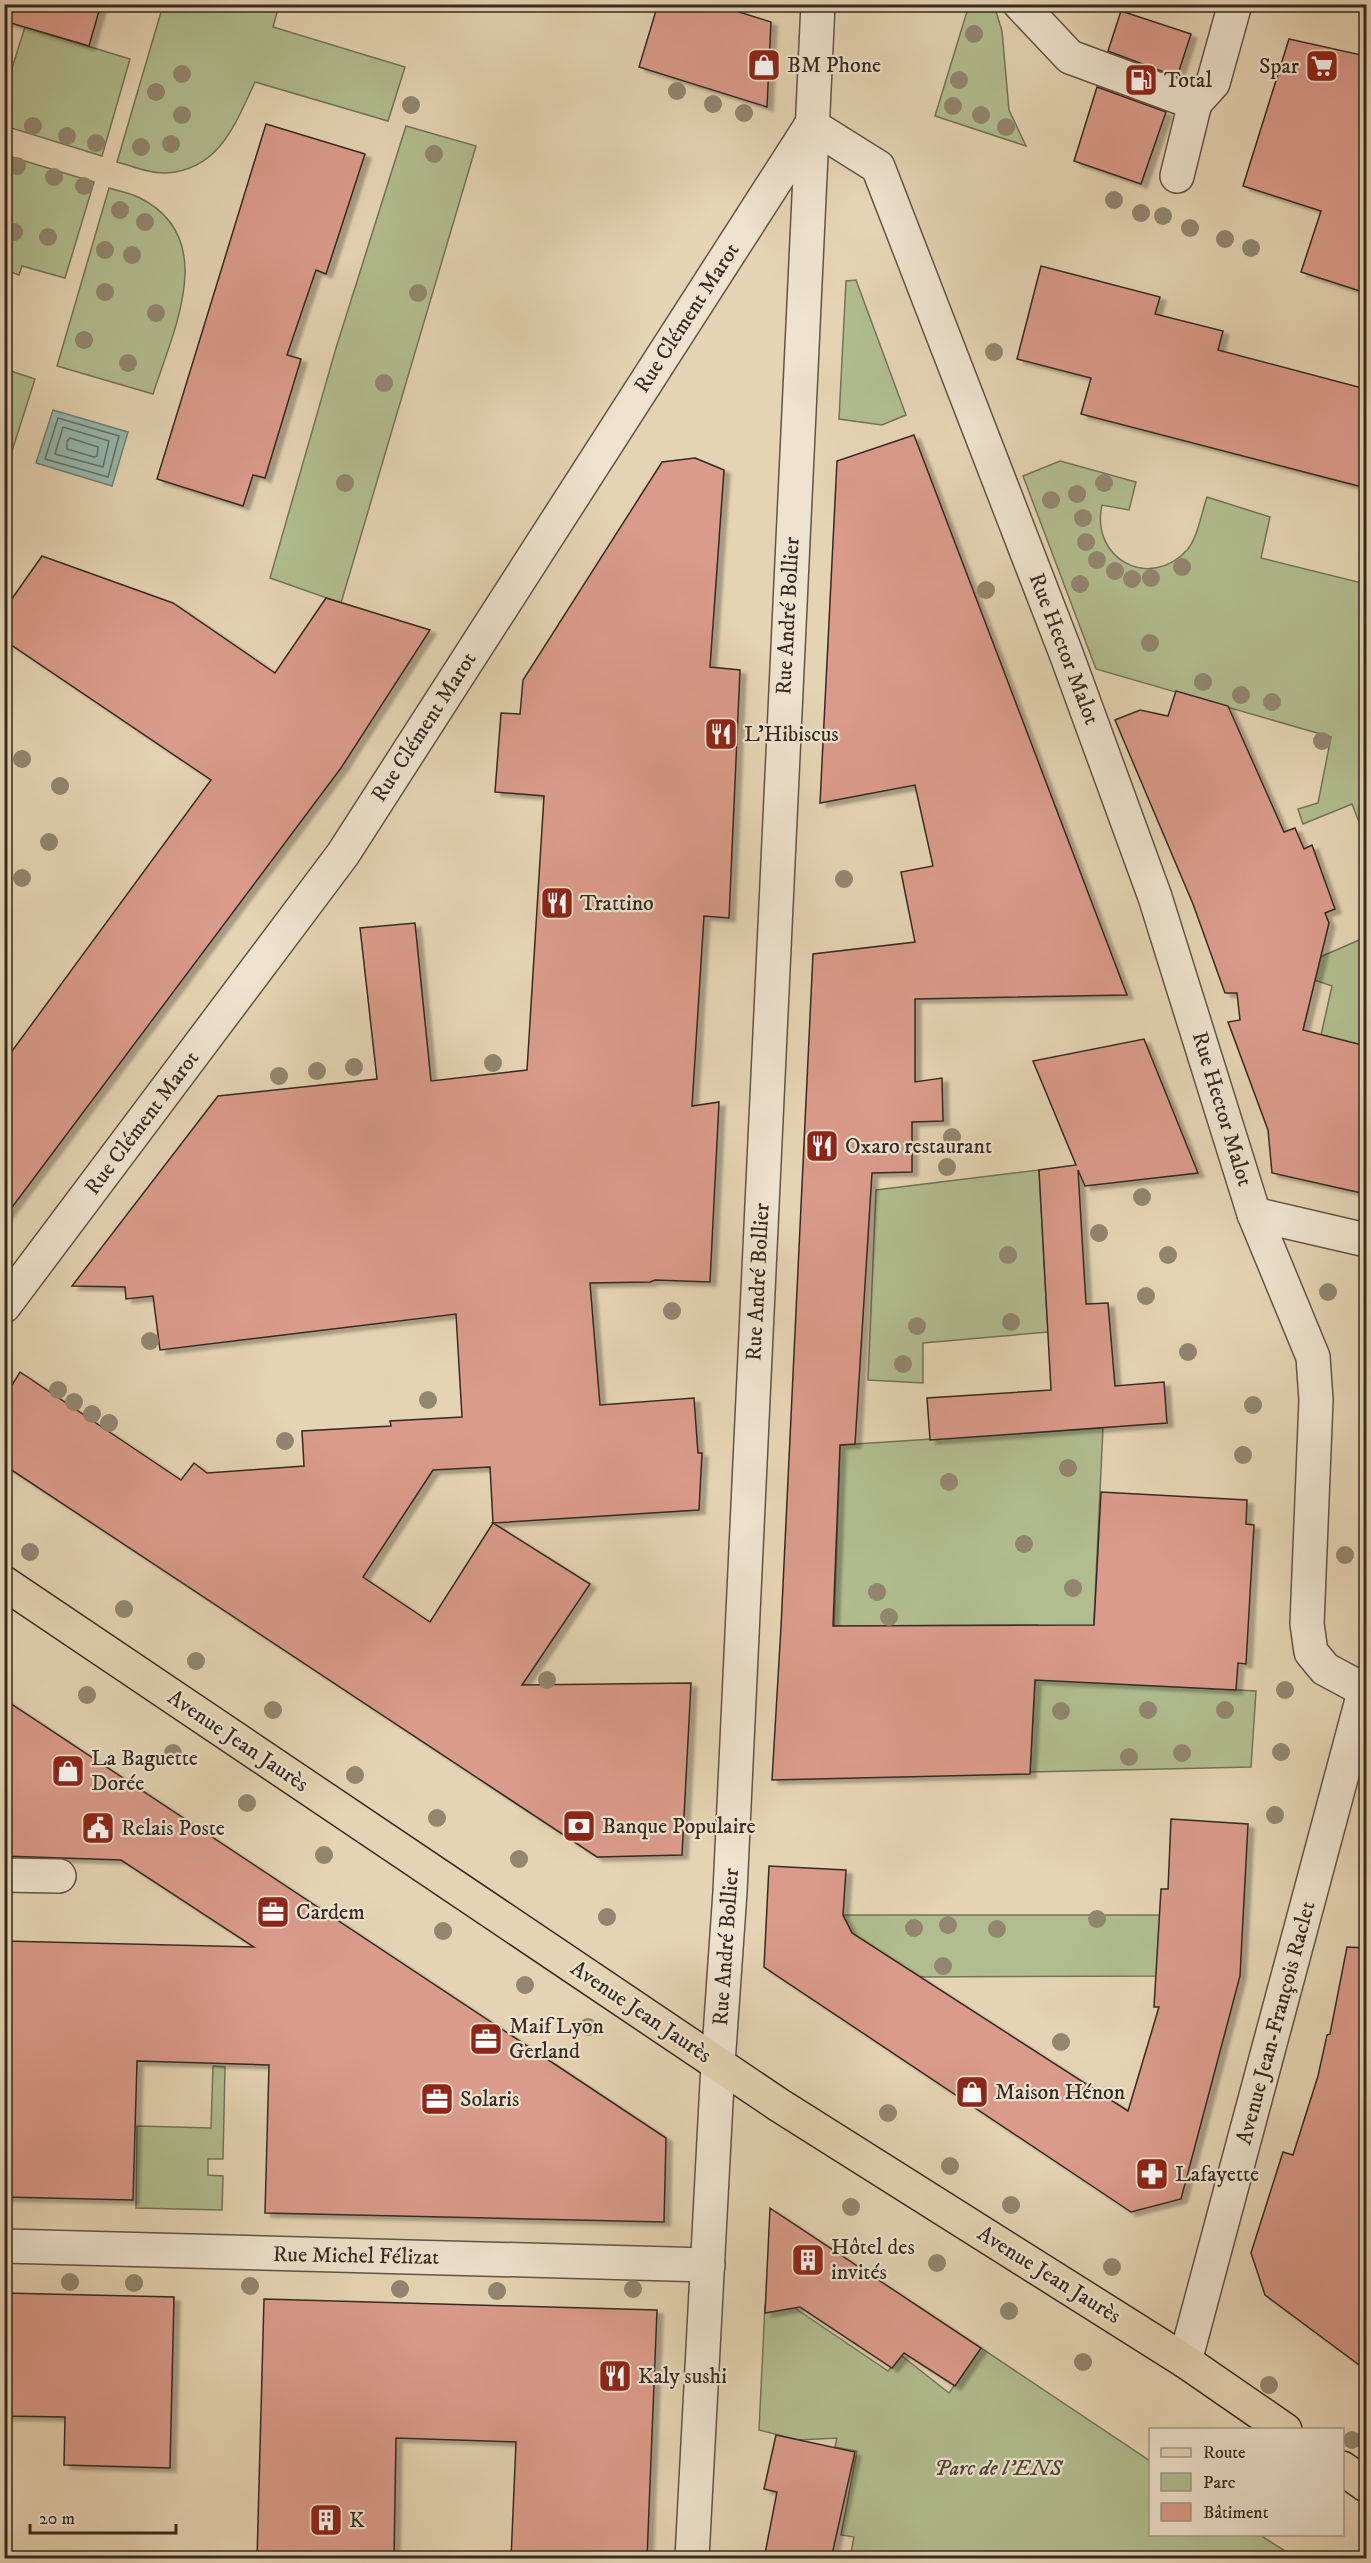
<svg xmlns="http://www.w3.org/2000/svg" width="1371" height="2563" viewBox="0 0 1371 2563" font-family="'IM FELL DW Pica',serif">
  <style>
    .green { fill: #b1bd8f; stroke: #747458; stroke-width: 1.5 }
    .water { fill: #96b8ae; stroke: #707f76; stroke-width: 1.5 }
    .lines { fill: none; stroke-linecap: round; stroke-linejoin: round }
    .shore { stroke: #667168; stroke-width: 1.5 }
    .building { fill: #da9b8a; stroke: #362a21; stroke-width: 1.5; fill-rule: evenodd; filter: url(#shadow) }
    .minor-casing { stroke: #625446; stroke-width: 36 }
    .major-casing { stroke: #362a21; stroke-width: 36 }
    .minor { stroke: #eee3ce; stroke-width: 33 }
    .major { stroke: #e5d4b3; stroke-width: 33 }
    .tree { fill: #92866f }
    .labels { text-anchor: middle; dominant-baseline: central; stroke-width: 4.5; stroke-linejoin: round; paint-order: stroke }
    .poi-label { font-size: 22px; fill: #362a21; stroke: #eee3ce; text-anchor: start }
    .street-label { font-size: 22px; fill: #362a21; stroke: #eee3ce }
    .park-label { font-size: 22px; font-style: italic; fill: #4f4737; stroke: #eee3ce }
  </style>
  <defs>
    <filter id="shadow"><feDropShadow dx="6" dy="4" stdDeviation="1.5" flood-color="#0004"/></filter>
  </defs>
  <rect width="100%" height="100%" fill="#e5d4b3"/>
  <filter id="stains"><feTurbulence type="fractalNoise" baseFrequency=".00333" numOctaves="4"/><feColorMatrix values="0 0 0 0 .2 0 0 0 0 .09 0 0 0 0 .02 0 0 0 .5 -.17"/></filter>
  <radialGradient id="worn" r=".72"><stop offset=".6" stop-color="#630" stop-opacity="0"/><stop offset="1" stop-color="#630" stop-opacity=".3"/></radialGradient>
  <g class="green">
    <path d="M163,5H279L273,27L405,67L388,121L255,82C236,122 220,170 166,173C150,174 132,166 117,162Z"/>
    <path d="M969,5H994L1002,31L1009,110L1026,146L935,116Z"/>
    <path d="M25,27L130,59L102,156L5,126V90Z"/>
    <path d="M406,126L476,146L341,603L270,578L336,348Z"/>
    <path d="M5,155L94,182L65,278L22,266L19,275L5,270Z"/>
    <path d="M109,188C119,191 131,193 140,198C220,238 173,331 153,394L57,366Z"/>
    <path d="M856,280L906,415L882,425L839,419L846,281Z"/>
    <path d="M5,369L35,379L5,473L4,369Z"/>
    <path d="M1060,461L1136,482L1129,510L1102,505C1090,559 1150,591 1187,550C1198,537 1201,514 1207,497L1270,517L1261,558L1366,584V840L1352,804L1303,824L1298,809L1318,803L1331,737L1096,669L1023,476Z"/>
    <path d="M1366,937V1046L1321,1035L1332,986L1288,971Z"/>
    <path d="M1039,1170L1048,1332L923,1343V1383L868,1380L876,1190Z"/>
    <path d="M1103,1428L1091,1682L1256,1691L1251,1767L1030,1772L1038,1625L834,1626L840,1445Z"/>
    <path d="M843,1915H1166L1162,1976L909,1977L911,1973L852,1933Z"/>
    <path d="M213,2066L225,2067L223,2159H208V2175L223,2176L222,2210L136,2208L137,2126L211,2128Z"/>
    <path d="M786,2302L888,2371L902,2356L949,2393L981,2348L1150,2461V2534L1260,2535L1296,2558H850L854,2537L841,2535L857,2451L835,2447L837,2438L798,2440L759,2430L765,2305Z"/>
  </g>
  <path class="water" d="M53,410L128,432L112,486L36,463Z"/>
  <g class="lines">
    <g class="shore">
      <path d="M58,418L119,436L108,477L45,459Z"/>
      <path d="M63,427L109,441L103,467L55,454Z"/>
      <path d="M70,438L98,447L97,456L94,457L67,449V441Z"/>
    </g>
  </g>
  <g class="building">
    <path d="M4,4H101L89,46L4,21Z"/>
    <path d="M658,4H713L771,22L767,107L639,67Z"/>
    <path d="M1121,11L1191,34L1177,77L1108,51Z"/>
    <path d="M1289,39L1366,56V293L1301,272L1321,211L1243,186Z"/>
    <path d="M1097,87L1166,112L1141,184L1074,161Z"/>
    <path d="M266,124L365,154L326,274L316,270L287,355L301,359L265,478L253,475L243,506L157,479Z"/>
    <path d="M1041,266L1160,297L1155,314L1223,331L1218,350L1366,389V488L1081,414L1091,378L1017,359Z"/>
    <path d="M914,435L1127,995L915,999V1082L942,1078L943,1121L912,1122V1172L872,1173L855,1444L840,1445L833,1626L1094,1625L1101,1492L1247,1500L1246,1524L1254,1525L1246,1664L1238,1663L1236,1690L1035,1680L1030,1774L772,1780L781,1627L813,954L915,942L901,872L933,866L915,785L820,803L837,461Z"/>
    <path d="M695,458L724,470L710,667L740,670L729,918L704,916L692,1106L719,1102L710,1282L655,1280L650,1282L590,1283L600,1405L694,1398L698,1453H702L699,1510L493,1523L590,1584L522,1685L691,1683L682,1855L597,1857L4,1465V1398L20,1372L181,1480L194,1463L207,1473L304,1466L302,1431L391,1426L390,1421L462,1417L456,1314L160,1350L153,1296L126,1299L125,1287L72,1286L218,1096L377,1079L360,928L415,923L431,1081L527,1070L544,796L495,792L501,713L520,714L523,680L662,462ZM490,1467L493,1523L430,1622L363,1577L433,1470Z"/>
    <path d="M42,556L173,603L275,673L326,598L430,630L341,768L4,1218V1062L211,780L4,640V610Z"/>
    <path d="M1176,691L1228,706L1284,832L1295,828L1304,849L1312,845L1335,909L1325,913L1329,923L1303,1030L1366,1046V1194L1272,1173L1268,1130L1228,1022L1240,1020L1237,993H1225L1193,904L1115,720L1140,710L1168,716Z"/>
    <path d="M1144,1039L1198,1173L1085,1186L1078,1170L1086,1304L1108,1303L1115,1386L1164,1382L1167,1423L930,1440L927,1398L1051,1390L1039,1170L1076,1165L1033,1061Z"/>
    <path d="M4,1699L666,2138L664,2222L265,2213L269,2065L137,2061L133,2200L4,2197V1941L254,1947L121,1860L4,1856Z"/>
    <path d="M1171,1819L1248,1824L1240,1976L1181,2199L1131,2212L764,1967L769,1866L846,1870L843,1915L852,1933L1128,2111L1159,2007H1154L1161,1889H1168Z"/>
    <path d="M1347,1947L1366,1948V2370L1265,2295L1251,2253L1283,2152L1293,2155L1318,2076L1327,2035L1330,2034Z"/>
    <path d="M770,2208L981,2348L955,2386L904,2353L892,2368L800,2307L765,2313Z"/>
    <path d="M4,2293L174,2297L170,2468L64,2465L65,2417L4,2416Z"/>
    <path d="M264,2299L657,2310L647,2559H511L516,2442L396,2438L394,2559H257Z"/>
    <path d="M776,2435L855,2452L831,2559H764L777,2492L764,2489Z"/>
  </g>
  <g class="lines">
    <g class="minor-casing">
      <g id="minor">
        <path d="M1020,4L1070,57L1195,103L1213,83L1235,4"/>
        <path d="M811,125L878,167L1067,656L1155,897L1254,1214L1313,1357L1316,1400L1307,1624L1311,1652L1325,1669L1366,1691"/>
        <path d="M1177,176L1195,103"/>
        <path d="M1254,1214L1366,1240"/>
        <path d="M4,1306L343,854L810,127"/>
        <path d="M4,1875L59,1876"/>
        <path d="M4,2246L708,2265"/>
        <path d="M1185,2361L1366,1685"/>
        <path d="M692,2558L718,2064L730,1892L818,4"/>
      </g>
    </g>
    <g class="major-casing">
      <g id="major">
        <path d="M4,1583L779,2105L1185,2361L1285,2430"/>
        <path d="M1342,2468L1366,2485"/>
      </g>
    </g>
    <use href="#minor" class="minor"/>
    <use href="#major" class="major"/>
  </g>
  <g class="tree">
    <circle cx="974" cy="34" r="9"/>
    <circle cx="182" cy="74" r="9"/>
    <circle cx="959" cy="80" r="9"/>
    <circle cx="677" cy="91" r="9"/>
    <circle cx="156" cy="92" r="9"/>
    <circle cx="713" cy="104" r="9"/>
    <circle cx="411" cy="105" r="9"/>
    <circle cx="953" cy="106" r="9"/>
    <circle cx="744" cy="113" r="9"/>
    <circle cx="182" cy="115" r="9"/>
    <circle cx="981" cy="115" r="9"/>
    <circle cx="33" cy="126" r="9"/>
    <circle cx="1006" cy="127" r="9"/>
    <circle cx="67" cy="136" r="9"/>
    <circle cx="96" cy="143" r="9"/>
    <circle cx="171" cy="144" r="9"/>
    <circle cx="141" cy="147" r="9"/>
    <circle cx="434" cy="154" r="9"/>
    <circle cx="17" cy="166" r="9"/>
    <circle cx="54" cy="177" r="9"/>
    <circle cx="84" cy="186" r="9"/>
    <circle cx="1114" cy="200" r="9"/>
    <circle cx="120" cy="210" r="9"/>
    <circle cx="1141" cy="213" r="9"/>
    <circle cx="1163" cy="216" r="9"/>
    <circle cx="145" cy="222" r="9"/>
    <circle cx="1190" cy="228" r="9"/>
    <circle cx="14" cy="232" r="9"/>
    <circle cx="48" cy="237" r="9"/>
    <circle cx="1225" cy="239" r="9"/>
    <circle cx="1251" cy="248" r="9"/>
    <circle cx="105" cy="250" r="9"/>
    <circle cx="132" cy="255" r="9"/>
    <circle cx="105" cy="292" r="9"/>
    <circle cx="418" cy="293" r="9"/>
    <circle cx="156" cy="313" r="9"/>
    <circle cx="84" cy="340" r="9"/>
    <circle cx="994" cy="352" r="9"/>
    <circle cx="128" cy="363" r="9"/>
    <circle cx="384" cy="383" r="9"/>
    <circle cx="345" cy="483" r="9"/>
    <circle cx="1104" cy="483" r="9"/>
    <circle cx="1077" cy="494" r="9"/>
    <circle cx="1051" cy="500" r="9"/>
    <circle cx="1083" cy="518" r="9"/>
    <circle cx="1086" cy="542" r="9"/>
    <circle cx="1097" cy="560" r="9"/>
    <circle cx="1182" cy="567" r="9"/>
    <circle cx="1115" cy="571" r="9"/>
    <circle cx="1151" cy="578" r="9"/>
    <circle cx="1132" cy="579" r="9"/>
    <circle cx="1080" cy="584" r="9"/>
    <circle cx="986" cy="590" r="9"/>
    <circle cx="1150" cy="643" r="9"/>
    <circle cx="1203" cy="682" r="9"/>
    <circle cx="1241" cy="695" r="9"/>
    <circle cx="1272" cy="702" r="9"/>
    <circle cx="1322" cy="741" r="9"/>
    <circle cx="22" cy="759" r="9"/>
    <circle cx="60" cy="786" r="9"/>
    <circle cx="49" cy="842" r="9"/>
    <circle cx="22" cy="878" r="9"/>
    <circle cx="844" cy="879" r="9"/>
    <circle cx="493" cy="1063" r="9"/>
    <circle cx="354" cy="1067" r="9"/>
    <circle cx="317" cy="1071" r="9"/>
    <circle cx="279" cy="1076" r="9"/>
    <circle cx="952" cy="1137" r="9"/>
    <circle cx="947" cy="1167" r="9"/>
    <circle cx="1142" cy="1197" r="9"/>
    <circle cx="1099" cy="1233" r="9"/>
    <circle cx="1008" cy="1255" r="9"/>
    <circle cx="1168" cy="1255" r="9"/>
    <circle cx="1328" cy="1292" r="9"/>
    <circle cx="1146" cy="1296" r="9"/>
    <circle cx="672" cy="1311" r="9"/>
    <circle cx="1011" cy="1322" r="9"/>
    <circle cx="917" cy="1326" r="9"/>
    <circle cx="150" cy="1341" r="9"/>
    <circle cx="1188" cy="1352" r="9"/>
    <circle cx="903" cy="1364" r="9"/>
    <circle cx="58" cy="1390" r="9"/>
    <circle cx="428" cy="1400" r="9"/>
    <circle cx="74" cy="1402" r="9"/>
    <circle cx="1253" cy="1405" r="9"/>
    <circle cx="92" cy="1414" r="9"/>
    <circle cx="109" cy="1423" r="9"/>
    <circle cx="285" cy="1441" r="9"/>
    <circle cx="1243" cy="1455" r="9"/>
    <circle cx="1068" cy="1468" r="9"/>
    <circle cx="949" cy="1482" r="9"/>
    <circle cx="1024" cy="1544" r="9"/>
    <circle cx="30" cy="1552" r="9"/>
    <circle cx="1345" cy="1555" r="9"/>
    <circle cx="1073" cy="1588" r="9"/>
    <circle cx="877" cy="1592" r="9"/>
    <circle cx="124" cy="1609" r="9"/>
    <circle cx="889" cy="1617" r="9"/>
    <circle cx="196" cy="1661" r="9"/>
    <circle cx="547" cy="1680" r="9"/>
    <circle cx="1285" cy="1690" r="9"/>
    <circle cx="87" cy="1695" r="9"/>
    <circle cx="273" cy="1710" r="9"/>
    <circle cx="1148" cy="1710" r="9"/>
    <circle cx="1225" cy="1710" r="9"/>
    <circle cx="1061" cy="1711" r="9"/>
    <circle cx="1281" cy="1752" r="9"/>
    <circle cx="173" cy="1753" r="9"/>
    <circle cx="1182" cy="1753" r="9"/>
    <circle cx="1129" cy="1757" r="9"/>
    <circle cx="355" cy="1775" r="9"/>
    <circle cx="247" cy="1803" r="9"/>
    <circle cx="1275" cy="1815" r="9"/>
    <circle cx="437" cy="1818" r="9"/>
    <circle cx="324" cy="1855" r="9"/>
    <circle cx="519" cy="1859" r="9"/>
    <circle cx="607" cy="1917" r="9"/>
    <circle cx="1097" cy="1919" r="9"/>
    <circle cx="948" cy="1925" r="9"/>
    <circle cx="914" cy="1928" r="9"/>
    <circle cx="997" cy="1929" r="9"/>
    <circle cx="443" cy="1931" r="9"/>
    <circle cx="943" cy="1966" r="9"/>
    <circle cx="525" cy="1985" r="9"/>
    <circle cx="588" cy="2027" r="9"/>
    <circle cx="1061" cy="2042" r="9"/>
    <circle cx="888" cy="2113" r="9"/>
    <circle cx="950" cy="2166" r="9"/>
    <circle cx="1011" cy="2205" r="9"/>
    <circle cx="851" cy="2207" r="9"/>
    <circle cx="937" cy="2263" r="9"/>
    <circle cx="1112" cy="2267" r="9"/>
    <circle cx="70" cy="2282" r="9"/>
    <circle cx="134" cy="2283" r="9"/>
    <circle cx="250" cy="2286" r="9"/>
    <circle cx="400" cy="2289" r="9"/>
    <circle cx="633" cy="2289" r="9"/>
    <circle cx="497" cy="2291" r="9"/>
    <circle cx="1009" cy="2311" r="9"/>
    <circle cx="1083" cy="2362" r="9"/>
    <circle cx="1269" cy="2385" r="9"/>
    <circle cx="1352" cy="2440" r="9"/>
  </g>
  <defs>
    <g id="shop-square" transform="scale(1.725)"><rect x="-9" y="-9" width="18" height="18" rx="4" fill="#8f2418" stroke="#eee3ce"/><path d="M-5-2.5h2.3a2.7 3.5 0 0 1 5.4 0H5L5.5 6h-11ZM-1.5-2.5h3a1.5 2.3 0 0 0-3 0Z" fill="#fff"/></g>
    <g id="supermarket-square" transform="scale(1.725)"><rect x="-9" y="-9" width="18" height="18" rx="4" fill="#8f2418" stroke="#eee3ce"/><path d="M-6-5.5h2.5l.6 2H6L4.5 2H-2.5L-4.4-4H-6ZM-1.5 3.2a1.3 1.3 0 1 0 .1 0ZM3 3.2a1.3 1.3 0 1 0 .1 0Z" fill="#fff"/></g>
    <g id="fuel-square" transform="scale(1.725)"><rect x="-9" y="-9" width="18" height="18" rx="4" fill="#8f2418" stroke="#eee3ce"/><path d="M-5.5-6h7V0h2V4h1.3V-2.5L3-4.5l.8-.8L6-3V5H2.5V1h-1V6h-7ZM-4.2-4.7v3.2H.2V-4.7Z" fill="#fff"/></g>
    <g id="restaurant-square" transform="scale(1.725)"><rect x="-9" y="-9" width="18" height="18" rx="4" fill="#8f2418" stroke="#eee3ce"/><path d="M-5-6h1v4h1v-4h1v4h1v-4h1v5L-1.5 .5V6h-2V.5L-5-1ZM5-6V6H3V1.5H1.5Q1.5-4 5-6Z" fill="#fff"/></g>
    <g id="bank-square" transform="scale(1.725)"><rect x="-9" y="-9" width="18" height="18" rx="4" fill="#8f2418" stroke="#eee3ce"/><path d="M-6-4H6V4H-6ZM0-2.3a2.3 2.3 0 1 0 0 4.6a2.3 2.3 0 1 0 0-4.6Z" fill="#fff"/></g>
    <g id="civic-square" transform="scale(1.725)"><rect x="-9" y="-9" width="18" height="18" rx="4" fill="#8f2418" stroke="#eee3ce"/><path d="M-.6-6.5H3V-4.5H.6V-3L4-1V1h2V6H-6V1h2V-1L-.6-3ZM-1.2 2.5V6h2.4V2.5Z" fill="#fff"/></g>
    <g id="office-square" transform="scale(1.725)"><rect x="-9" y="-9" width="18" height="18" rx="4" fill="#8f2418" stroke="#eee3ce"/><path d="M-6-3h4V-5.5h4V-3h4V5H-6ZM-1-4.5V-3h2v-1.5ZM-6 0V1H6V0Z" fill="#fff"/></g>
    <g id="pharmacy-square" transform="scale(1.725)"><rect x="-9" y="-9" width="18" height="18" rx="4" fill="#8f2418" stroke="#eee3ce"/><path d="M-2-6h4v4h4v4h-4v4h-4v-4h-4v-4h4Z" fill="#fff"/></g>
    <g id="building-square" transform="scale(1.725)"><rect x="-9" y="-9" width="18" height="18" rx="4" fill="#8f2418" stroke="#eee3ce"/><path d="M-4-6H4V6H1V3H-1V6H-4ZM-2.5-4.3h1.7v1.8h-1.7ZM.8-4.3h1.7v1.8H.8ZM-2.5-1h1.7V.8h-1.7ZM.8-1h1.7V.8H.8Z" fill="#fff"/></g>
  </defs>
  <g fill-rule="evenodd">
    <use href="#shop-square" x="764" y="65"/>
    <use href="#supermarket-square" x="1322" y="66"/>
    <use href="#fuel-square" x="1141" y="80"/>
    <use href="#restaurant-square" x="721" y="734"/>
    <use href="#restaurant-square" x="557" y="903"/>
    <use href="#restaurant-square" x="822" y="1146"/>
    <use href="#shop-square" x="68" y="1771"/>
    <use href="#bank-square" x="579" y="1826"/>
    <use href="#civic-square" x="98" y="1828"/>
    <use href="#office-square" x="273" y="1912"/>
    <use href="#office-square" x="486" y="2039"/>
    <use href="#shop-square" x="972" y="2092"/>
    <use href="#office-square" x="437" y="2099"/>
    <use href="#pharmacy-square" x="1152" y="2174"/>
    <use href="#building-square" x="808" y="2260"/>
    <use href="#restaurant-square" x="615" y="2376"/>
    <use href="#building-square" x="326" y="2520"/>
  </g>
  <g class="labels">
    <g class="poi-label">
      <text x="787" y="65">BM Phone</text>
      <text x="1299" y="66" text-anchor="end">Spar</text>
      <text x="1164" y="80">Total</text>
      <text x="744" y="734">L’Hibiscus</text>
      <text x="580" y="903">Trattino</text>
      <text x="845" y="1146">Oxaro restaurant</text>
      <text x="91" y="1758">La Baguette<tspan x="91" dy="25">Dorée</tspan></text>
      <text x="602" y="1826">Banque Populaire</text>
      <text x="121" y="1828">Relais Poste</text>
      <text x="296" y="1912">Cardem</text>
      <text x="509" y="2026">Maif Lyon<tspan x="509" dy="25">Gerland</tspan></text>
      <text x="995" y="2092">Maison Hénon</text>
      <text x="460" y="2099">Solaris</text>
      <text x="1175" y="2174">Lafayette</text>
      <text x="831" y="2247">Hôtel des<tspan x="831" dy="25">invités</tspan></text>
      <text x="638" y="2376">Kaly sushi</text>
      <text x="349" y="2520">K</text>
    </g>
    <g class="street-label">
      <text transform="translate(687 318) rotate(-57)">Rue Clément Marot</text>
      <text transform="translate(788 616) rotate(-87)">Rue André Bollier</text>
      <text transform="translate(1064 649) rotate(69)">Rue Hector Malot</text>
      <text transform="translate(424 727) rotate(-57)">Rue Clément Marot</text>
      <text transform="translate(1222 1109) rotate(73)">Rue Hector Malot</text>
      <text transform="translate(142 1123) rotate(-53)">Rue Clément Marot</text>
      <text transform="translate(758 1282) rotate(-87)">Rue André Bollier</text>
      <text transform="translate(238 1741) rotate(34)">Avenue Jean Jaurès</text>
      <text transform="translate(726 1947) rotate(-86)">Rue André Bollier</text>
      <text transform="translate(641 2012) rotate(34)">Avenue Jean Jaurès</text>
      <text transform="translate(1276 2023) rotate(-75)">Avenue Jean-François Raclet</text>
      <text transform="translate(356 2256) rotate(1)">Rue Michel Félizat</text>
      <text transform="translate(1049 2275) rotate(32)">Avenue Jean Jaurès</text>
    </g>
    <g class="park-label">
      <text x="998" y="2468">Parc de l'ENS</text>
    </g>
  </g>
  <rect width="1371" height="2563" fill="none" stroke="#e5d4b3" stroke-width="24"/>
  <rect x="6" y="6" width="1359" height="2551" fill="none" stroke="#362a21" stroke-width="3"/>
  <rect x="12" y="12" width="1347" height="2539" fill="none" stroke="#362a21" stroke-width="1.5"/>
  <rect x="1149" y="2428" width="195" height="108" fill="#eee3ce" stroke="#a49989" stroke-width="1.5"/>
  <rect x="1161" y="2448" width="30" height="9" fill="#e5d4b3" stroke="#a49989" stroke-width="1.5"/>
  <text x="1203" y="2458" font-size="18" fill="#362a21">Route</text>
  <rect x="1161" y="2473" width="30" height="18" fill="#b1bd8f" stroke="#a49989" stroke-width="1.5"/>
  <text x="1203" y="2488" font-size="18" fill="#362a21">Parc</text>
  <rect x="1161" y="2503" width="30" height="18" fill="#da9b8a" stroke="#a49989" stroke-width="1.5"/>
  <text x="1203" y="2518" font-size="18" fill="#362a21">Bâtiment</text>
  <path d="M30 2524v9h146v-9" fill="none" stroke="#362a21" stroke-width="3"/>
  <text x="39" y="2524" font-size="18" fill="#362a21" stroke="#eee3ce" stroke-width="4.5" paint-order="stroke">20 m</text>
  <rect width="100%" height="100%" filter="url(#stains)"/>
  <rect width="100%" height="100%" fill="url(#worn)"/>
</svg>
